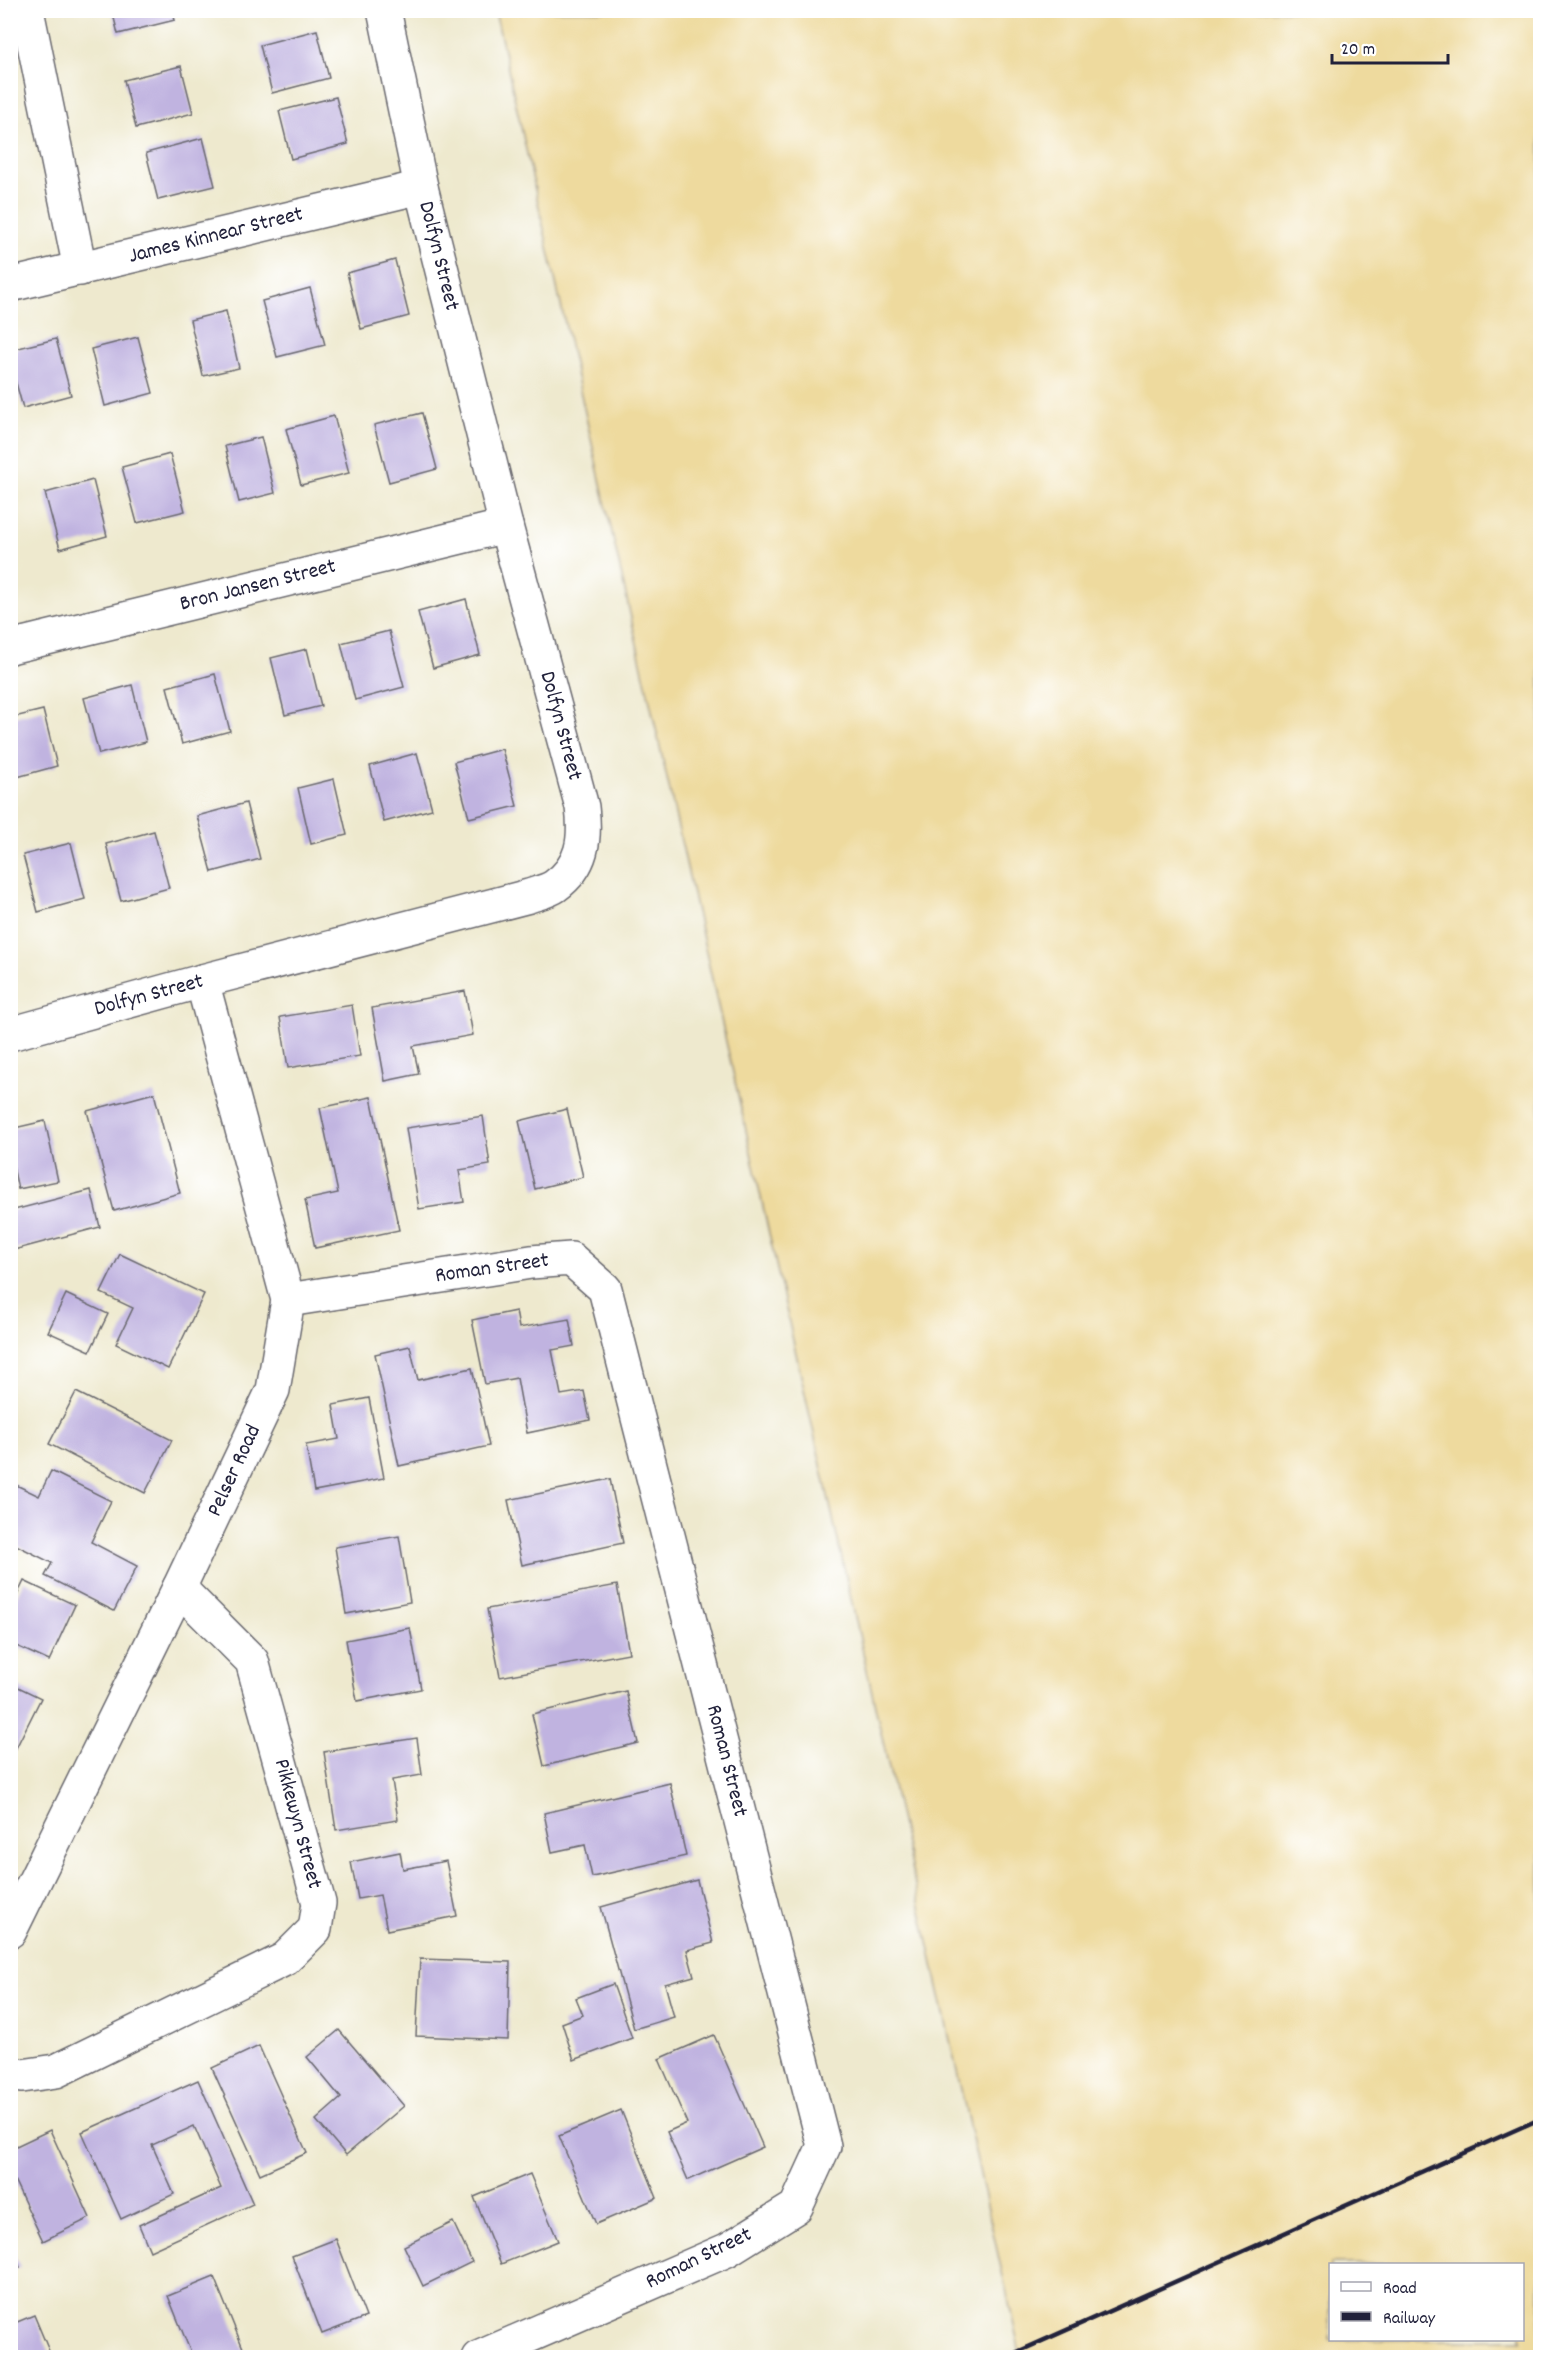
<svg xmlns="http://www.w3.org/2000/svg" width="1551" height="2368" viewBox="0 0 1551 2368" font-family="Dekko,sans-serif">
  <style>
    .sand { fill: #eeda9e; stroke: #887e6c; stroke-width: 1.5; fill-rule: evenodd }
    .building { fill: #c0b3e0 }
    .lines { fill: none; stroke-linecap: round; stroke-linejoin: round }
    .street-casing { stroke: #69686e; stroke-width: 36 }
    .street { stroke: #fff; stroke-width: 33 }
    .rail { stroke: #22223b; stroke-width: 4.5 }
    .labels { text-anchor: middle; dominant-baseline: central; stroke-width: 6; stroke-linejoin: round; paint-order: stroke }
    .street-label { font-size: 22px; fill: #22223b; stroke: #fff }
  </style>
  <rect width="100%" height="100%" fill="#fff"/>
  <filter id="ink" filterUnits="userSpaceOnUse"><feTurbulence type="fractalNoise" baseFrequency=".0167" numOctaves="2"/><feDisplacementMap in="SourceGraphic" scale="12" xChannelSelector="R" yChannelSelector="G"/><feConvolveMatrix kernelMatrix="1 2 1 2 8 2 1 2 1" color-interpolation-filters="sRGB"/></filter>
  <filter id="wash" filterUnits="userSpaceOnUse"><feTurbulence type="fractalNoise" baseFrequency=".008" numOctaves="4" result="noise"/><feDisplacementMap in="SourceGraphic" scale="24" xChannelSelector="R" yChannelSelector="G"/><feGaussianBlur stdDeviation="1.35" result="paint"/><feColorMatrix in="noise" values="0 0 0 0 0 0 0 0 0 0 0 0 0 0 0 0 0 1.4 0 .05"/><feComposite in="paint" operator="in"/></filter>
  <g filter="url(#wash)">
    <rect width="100%" height="100%" fill="#eee9ce"/>
    <path class="sand" d="M495,11H1540V2357H1021ZM1330,2264H1522V2340H1330Z"/>
    <g id="blocks">
      <g class="building">
        <path d="M112,10H172L175,20L118,34Z"/>
        <path d="M317,30L329,78L272,93L260,45Z"/>
        <path d="M181,66L193,113L136,128L124,80Z"/>
        <path d="M336,97L348,144L291,159L279,111Z"/>
        <path d="M203,138L215,186L158,200L146,153Z"/>
        <path d="M395,260L409,316L361,329L347,273Z"/>
        <path d="M310,288L325,345L277,357L262,301Z"/>
        <path d="M226,311L239,368L203,376L190,320Z"/>
        <path d="M138,337L153,393L105,406L91,349Z"/>
        <path d="M56,339L71,395L23,408L10,361V350Z"/>
        <path d="M422,413L437,469L389,482L374,425Z"/>
        <path d="M334,416L349,473L301,485L286,429Z"/>
        <path d="M261,437L275,493L239,502L225,446Z"/>
        <path d="M170,454L185,511L137,523L122,467Z"/>
        <path d="M93,480L107,536L60,549L45,493Z"/>
        <path d="M466,599L480,655L433,668L418,612Z"/>
        <path d="M389,631L404,687L355,700L341,643Z"/>
        <path d="M307,649L321,706L285,715L271,658Z"/>
        <path d="M215,674L230,731L182,744L167,687Z"/>
        <path d="M132,685L146,742L99,754L84,698Z"/>
        <path d="M43,710L57,766L10,779V718Z"/>
        <path d="M502,749L517,806L469,818L454,762Z"/>
        <path d="M417,753L432,809L384,822L370,766Z"/>
        <path d="M334,779L347,835L311,844L298,788Z"/>
        <path d="M246,803L260,859L212,872L197,816Z"/>
        <path d="M154,831L169,888L121,901L106,844Z"/>
        <path d="M71,843L85,899L38,912L23,855Z"/>
        <path d="M465,991L473,1035L413,1046L419,1074L385,1081L372,1008Z"/>
        <path d="M352,1005L360,1056L288,1068L280,1017Z"/>
        <path d="M154,1093L180,1193L114,1211L87,1111Z"/>
        <path d="M371,1097L399,1230L315,1248L305,1200L338,1193L320,1108Z"/>
        <path d="M567,1109L583,1177L535,1189L519,1121Z"/>
        <path d="M483,1116L490,1165L459,1170L464,1202L419,1209L406,1128Z"/>
        <path d="M45,1121L58,1181L18,1189L10,1153V1129Z"/>
        <path d="M91,1190L100,1227L10,1251V1211Z"/>
        <path d="M120,1254L204,1294L168,1369L116,1344L133,1308L101,1293Z"/>
        <path d="M66,1294L108,1314L90,1351L48,1332Z"/>
        <path d="M516,1311L519,1328L569,1319L574,1346L552,1350L561,1395L584,1391L590,1420L527,1433L517,1378L485,1384L472,1320Z"/>
        <path d="M410,1346L418,1380L472,1368L489,1446L399,1466L375,1354Z"/>
        <path d="M76,1392L172,1440L145,1493L49,1444Z"/>
        <path d="M369,1398L384,1478L314,1491L306,1445L339,1439L333,1405Z"/>
        <path d="M51,1471L111,1501L91,1542L137,1566L114,1611L45,1576L52,1563L10,1542V1482L39,1496Z"/>
        <path d="M610,1479L623,1543L522,1565L508,1500Z"/>
        <path d="M399,1536L410,1602L346,1614L335,1547Z"/>
        <path d="M24,1581L75,1605L49,1661L10,1643V1610Z"/>
        <path d="M617,1585L629,1653L500,1677L487,1609Z"/>
        <path d="M410,1628L421,1689L357,1701L346,1640Z"/>
        <path d="M10,1683L41,1698L12,1756L10,1755Z"/>
        <path d="M626,1691L638,1743L544,1766L532,1714Z"/>
        <path d="M417,1738L422,1775L392,1780L398,1820L336,1830L324,1752Z"/>
        <path d="M670,1783L686,1856L592,1877L585,1845L552,1852L544,1813Z"/>
        <path d="M400,1852L403,1869L446,1861L457,1916L387,1930L380,1895L358,1899L351,1862Z"/>
        <path d="M697,1880L713,1943L687,1950L694,1976L665,1984L674,2017L634,2029L601,1907Z"/>
        <path d="M420,1959L510,1962L508,2040L416,2036Z"/>
        <path d="M613,1984L632,2038L574,2060L562,2023L583,2015L576,1998Z"/>
        <path d="M339,2030L404,2106L346,2155L316,2120L341,2098L307,2057Z"/>
        <path d="M714,2035L763,2147L688,2180L667,2132L687,2123L659,2059Z"/>
        <path d="M259,2046L307,2153L260,2174L212,2068Z"/>
        <path d="M198,2080L253,2204L150,2251L139,2225L221,2188L194,2126L152,2145L174,2194L121,2219L82,2132Z"/>
        <path d="M621,2110L657,2198L596,2224L559,2136Z"/>
        <path d="M50,2130L90,2218L43,2241L10,2171V2149Z"/>
        <path d="M530,2174L558,2241L501,2264L474,2197Z"/>
        <path d="M453,2222L472,2262L423,2286L404,2246Z"/>
        <path d="M336,2239L366,2317L322,2334L292,2256Z"/>
        <path d="M10,2245L20,2267L10,2271Z"/>
        <path d="M214,2277L247,2358H193L168,2296Z"/>
        <path d="M34,2315L52,2358H10V2325Z"/>
      </g>
    </g>
  </g>
  <g filter="url(#ink)">
    <use href="#blocks" fill-opacity="0" stroke="#69686e" stroke-width="1.5"/>
    <g class="lines">
      <g class="street-casing">
        <g id="street">
          <path d="M27,10L80,269"/>
          <path d="M10,285L421,187"/>
          <path d="M10,647L506,526"/>
          <path d="M10,1034L202,981L529,896C537,893 548,891 555,886C583,866 586,839 582,807L506,526L421,187L384,10"/>
          <path d="M288,1300L531,1262L571,1259L605,1289L824,2146L796,2207L727,2250L478,2358"/>
          <path d="M10,1931L179,1588L273,1390L288,1300L202,981"/>
          <path d="M10,2073L22,2076L56,2071L285,1959L315,1929L319,1903L252,1661L179,1588"/>
        </g>
      </g>
      <use href="#street" class="street"/>
      <path class="rail" d="M1004,2358L1540,2119"/>
    </g>
  </g>
  <g class="labels">
    <g class="street-label">
      <text transform="translate(216 236) rotate(-14)">James Kinnear Street</text>
      <text transform="translate(438 256) rotate(76)">Dolfyn Street</text>
      <text transform="translate(258 586) rotate(-14)">Bron Jansen Street</text>
      <text transform="translate(560 726) rotate(75)">Dolfyn Street</text>
      <text transform="translate(149 996) rotate(-15)">Dolfyn Street</text>
      <text transform="translate(492 1269) rotate(-8)">Roman Street</text>
      <text transform="translate(235 1471) rotate(-65)">Pelser Road</text>
      <text transform="translate(726 1761) rotate(76)">Roman Street</text>
      <text transform="translate(297 1824) rotate(75)">Pikkewyn Street</text>
      <text transform="translate(699 2259) rotate(-26)">Roman Street</text>
    </g>
  </g>
  <rect width="1551" height="2368" fill="none" stroke="#fff" stroke-width="36"/>
  <rect x="1329" y="2263" width="195" height="78" fill="#ffffff" stroke="#a7a7b1" stroke-width="1.5"/>
  <rect x="1341" y="2282" width="30" height="9" fill="#ffffff" stroke="#a7a7b1" stroke-width="1.5"/>
  <text x="1383" y="2293" font-size="18" fill="#22223b">Road</text>
  <rect x="1341" y="2312" width="30" height="9" fill="#22223b" stroke="#a7a7b1" stroke-width="1.5"/>
  <text x="1383" y="2323" font-size="18" fill="#22223b">Railway</text>
  <path d="M1332 54v9h116v-9" fill="none" stroke="#22223b" stroke-width="3"/>
  <text x="1341" y="54" font-size="18" fill="#22223b" stroke="#ffffff" stroke-width="4.5" paint-order="stroke">20 m</text>
</svg>
